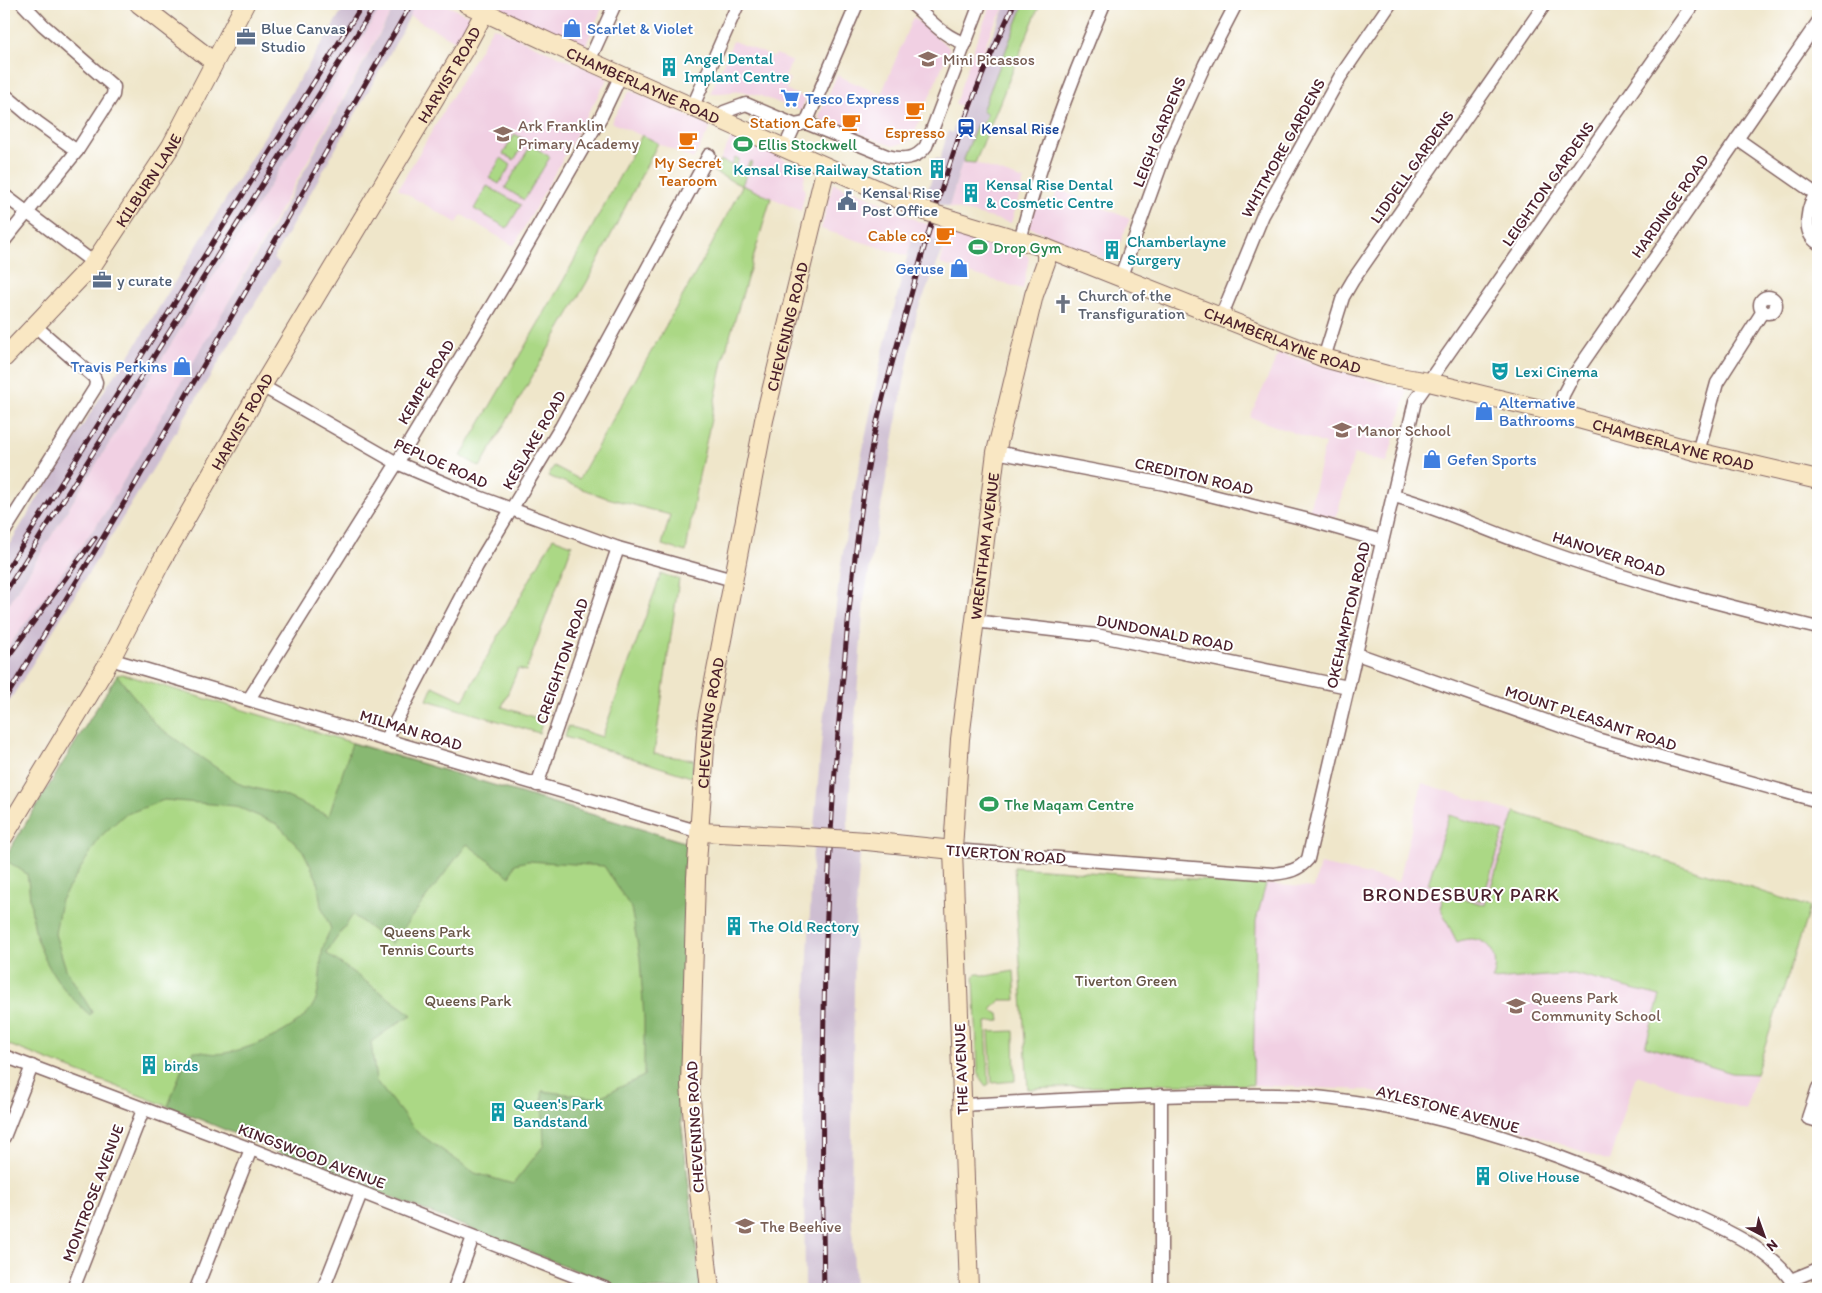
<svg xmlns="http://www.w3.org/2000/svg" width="1822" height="1293" viewBox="0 0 1822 1293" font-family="Itim,sans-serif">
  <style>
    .built { fill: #f1d0e3 }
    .industrial { fill: #cebed1 }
    .green { fill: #abd885; stroke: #7a7c58 }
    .forest { fill: #88b872; stroke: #696c4e; fill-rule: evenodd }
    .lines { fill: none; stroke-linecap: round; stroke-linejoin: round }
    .street-casing { stroke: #846563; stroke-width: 15 }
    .secondary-casing { stroke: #846563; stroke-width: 20 }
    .street { stroke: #fff; stroke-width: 12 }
    .secondary { stroke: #f9e7c3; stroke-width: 18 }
    .rail-casing { stroke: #4a1f2b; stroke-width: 5 }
    .rail { stroke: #fff; stroke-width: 3; stroke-dasharray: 9; stroke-linecap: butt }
    .secondary-bridge-casing { stroke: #846563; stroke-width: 20; stroke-linecap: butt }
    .secondary-bridge { stroke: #f9e7c3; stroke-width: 18 }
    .labels { text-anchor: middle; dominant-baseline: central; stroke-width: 4; stroke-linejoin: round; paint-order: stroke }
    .service-label { font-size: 16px; fill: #4e5e75; stroke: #fff; text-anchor: start }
    .shop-label { font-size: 16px; fill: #366cbe; stroke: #fff; text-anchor: start }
    .culture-label { font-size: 16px; fill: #0d838f; stroke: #fff; text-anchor: start }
    .education-label { font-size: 16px; fill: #785e54; stroke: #fff; text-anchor: start }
    .street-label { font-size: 16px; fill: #4a1f2b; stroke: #fff }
    .food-label { font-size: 16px; fill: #c56008; stroke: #fff; text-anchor: end }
    .transit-label { font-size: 16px; fill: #164399; stroke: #fff; text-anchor: start }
    .leisure-label { font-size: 16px; fill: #27864d; stroke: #fff; text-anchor: start }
    .worship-label { font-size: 16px; fill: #5b616d; stroke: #fff; text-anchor: start }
    .park-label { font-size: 16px; fill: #675646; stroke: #fff }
    .quarter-label { font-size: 19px; letter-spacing: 1px; fill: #4a1f2b; stroke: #fff }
  </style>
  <rect width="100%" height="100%" fill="#fff"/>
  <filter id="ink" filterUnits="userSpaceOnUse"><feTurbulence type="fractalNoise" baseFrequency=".02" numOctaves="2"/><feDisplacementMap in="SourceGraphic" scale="10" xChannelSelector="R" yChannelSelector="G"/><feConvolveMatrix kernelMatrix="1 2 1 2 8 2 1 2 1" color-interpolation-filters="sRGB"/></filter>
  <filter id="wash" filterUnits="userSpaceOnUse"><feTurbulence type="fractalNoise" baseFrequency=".0096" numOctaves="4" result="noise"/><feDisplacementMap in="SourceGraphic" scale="20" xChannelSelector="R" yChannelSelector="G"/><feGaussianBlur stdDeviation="1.12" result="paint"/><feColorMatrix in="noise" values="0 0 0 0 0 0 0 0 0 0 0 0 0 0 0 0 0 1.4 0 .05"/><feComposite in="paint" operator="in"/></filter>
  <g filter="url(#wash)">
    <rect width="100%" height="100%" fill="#efe6ca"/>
    <g class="built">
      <path d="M383,4H396L211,333L103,516L4,653V612Z"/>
      <path d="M415,4H444L472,17L459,43L408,15Z"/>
      <path d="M500,4H604L585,47L498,7Z"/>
      <path d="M991,4H1007L992,28L962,106L955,104L976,42Z"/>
      <path d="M913,17L950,48L913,136L907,142L893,146L820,119L819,116L837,75L881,95Z"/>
      <path d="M493,27L608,78L514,246L462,215L457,223L398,189Z"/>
      <path d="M733,41L774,57L776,54L792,61L785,77L790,79L786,90L806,98L801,111L758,95L741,91L710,94Z"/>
      <path d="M630,90L711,127L693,159L611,122Z"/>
      <path d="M732,136L804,168L805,174L803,186L805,192L801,211L714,172Z"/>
      <path d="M962,162L975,163L1024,180L1011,223L949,207Z"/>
      <path d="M833,183L847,189L849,187L918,221L1027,255L1029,258L1023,289L940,264L946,243L913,235L907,256L821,229Z"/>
      <path d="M1058,189L1130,219L1112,262L1029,227L1037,199L1052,204Z"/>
      <path d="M1279,353L1407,391L1387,463L1354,454L1336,518L1309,511L1325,444L1250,417Z"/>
      <path d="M1422,783L1810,907L1745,1110L1636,1075L1609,1161L1509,1126L1365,1090L1253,1085L1256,921L1266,884L1314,888L1320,864L1399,882Z"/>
    </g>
    <g class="industrial">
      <path d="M346,4H383L4,612V553L112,378L129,356Z"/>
      <path d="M396,4H415L403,30L273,259L280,263L4,710V653L103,516L286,204Z"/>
      <path d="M1007,4H1040L975,163L962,162L949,207L925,200L932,178H935L930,173L935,158L940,159L948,131L952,133L973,76Z"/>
      <path d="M913,234L946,243L917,312L864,599L847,830L860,854L855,922L851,1204L855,1289H805L803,1063L814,827L823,723L840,570L848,523L882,355Z"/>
    </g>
    <g class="green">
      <path d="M1024,4H1040L975,163L963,162L977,124L982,126L987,114L982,111Z"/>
      <path d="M515,134L526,141L514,160L503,154Z"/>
      <path d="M642,135L658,143L587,282L480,467L461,456L563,281Z"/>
      <path d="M531,145L550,157L524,200L505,188Z"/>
      <path d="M735,157L739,159L735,167L744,172L750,161L752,162L742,185L771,198L725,353L696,490L686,552L662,545L670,515L604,497L548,476L554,466L579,479L711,246L742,186L714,172L720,160L732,165Z"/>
      <path d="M501,158L511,165L499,184L489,178Z"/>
      <path d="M487,186L521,205L507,228L474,209Z"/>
      <path d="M553,538L572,545L526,671L518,669L502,707L543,720L539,733L427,700L433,686L463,700Z"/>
      <path d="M661,574L679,579L654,754L694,760L691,777L565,737L568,726L602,737Z"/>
      <path d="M123,674L684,842L687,847L679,1086L680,1112L701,1289H623L172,1108L4,1043V859L117,675Z"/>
      <path d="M1515,812L1810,907L1756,1074L1732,1073L1645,1046L1660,996L1574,974L1492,980C1504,955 1484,930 1457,942L1440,908L1445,893L1485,905Z"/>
      <path d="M1449,815L1504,832L1482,901L1428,884Z"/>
      <path d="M1014,867L1266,884L1256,921L1253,1085L1167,1084L1028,1089Z"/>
      <path d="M1014,971L1016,1000H1000L991,1010L999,1014L1000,1021L986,1022L989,1084L986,1086L980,1078L978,1070L974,978L976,973L986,976Z"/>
      <path d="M1014,1031L1015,1081L992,1083L989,1032Z"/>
    </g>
    <path class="forest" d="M117,675L156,725L196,754L242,785L283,795L329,816L352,743L684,842L687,847L679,1086L680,1112L701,1289H623L297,1160L168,1106L183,1066L194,1051C204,1052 215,1055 225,1053C253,1048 309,1027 317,996C323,971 317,952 331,929L321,906L317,879L303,851L277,824L235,806L164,800L124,815L100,837L61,900L55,934L66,969L92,1012L90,1015C62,991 41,963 34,925C30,908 30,891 27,874L4,859ZM467,844L510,877L515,864L528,861L604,866L631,908L640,958L644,1019V1076L597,1098L542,1091L544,1145L513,1184L475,1173L418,1133L376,1081L371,1042L396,1024L412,1015L326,953L353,915L391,944Z"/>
  </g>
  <g filter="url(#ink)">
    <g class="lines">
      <g class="street-casing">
        <g id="street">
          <path d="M912,4C927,17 945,39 966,43"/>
          <path d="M589,61L615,4"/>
          <path d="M4,94L37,122L77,151"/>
          <path d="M693,106L738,4"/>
          <path d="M721,119L724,112L746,104L795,125L806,123L887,156C902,160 916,160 926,146L980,4"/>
          <path d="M806,123L857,4"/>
          <path d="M1737,139L1816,194"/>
          <path d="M785,147L795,125"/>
          <path d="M1818,191C1807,205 1801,232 1818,243"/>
          <path d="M4,195L94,263"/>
          <path d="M1020,240C1041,159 1071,81 1104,4"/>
          <path d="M4,241L77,151L113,95L114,87L43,25L23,4"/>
          <path d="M1121,276L1167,148L1205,64L1236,4"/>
          <circle cx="1768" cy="305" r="8"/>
          <path d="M1221,317L1263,215L1340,77L1390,4"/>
          <path d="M1324,358L1343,297L1353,280L1545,4"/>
          <path d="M262,386L397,463L473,495L618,548L733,580"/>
          <path d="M1559,414L1563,395L1572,378L1818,22"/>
          <path d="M996,452L1165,484L1305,519L1382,541"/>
          <path d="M1698,452L1717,383L1763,311"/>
          <path d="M1394,496C1443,509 1489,532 1537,548C1629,581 1723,605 1818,628"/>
          <path d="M4,532L95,388L96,382L94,377L34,325"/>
          <path d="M974,621L1096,635L1348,687"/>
          <path d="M1357,654L1600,740L1818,801"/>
          <path d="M112,657L120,662L700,832"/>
          <path d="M249,699L397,463L510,275L602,115L621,75"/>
          <path d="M386,740L477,566L561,427L709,155"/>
          <path d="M537,785L618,548"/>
          <path d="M953,850L1273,874C1288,872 1298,871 1308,859L1415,401L1693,4"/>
          <path d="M4,1056L251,1149L607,1289"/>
          <path d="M1818,1088L1808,1118L1818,1121"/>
          <path d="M1161,1095V1289"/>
          <path d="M962,1105C1046,1101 1130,1095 1214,1095C1245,1095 1276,1094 1307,1096C1435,1108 1562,1152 1678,1208C1716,1226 1776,1249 1796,1289"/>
          <path d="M4,1137L32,1066"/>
          <path d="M1791,1280L1818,1269"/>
          <path d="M73,1289L143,1110"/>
          <path d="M196,1289L251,1149"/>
          <path d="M323,1289L361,1193"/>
          <path d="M454,1289L473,1237"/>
        </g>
      </g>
      <g class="secondary-casing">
        <g id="secondary">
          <path d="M139,4L214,62"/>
          <path id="s1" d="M467,4L589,61L928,212"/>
          <path id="s2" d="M953,220L1046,248L1324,358L1387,375L1429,382L1557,413L1698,452L1818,480"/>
          <path id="s3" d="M4,358L94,263L171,146L245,4"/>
          <path d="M700,832L804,837"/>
          <path id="s4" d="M4,836L112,657L161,562L262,386L465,48L489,4"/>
          <path d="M867,841L953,850"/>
          <path id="s5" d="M710,1289L697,1173L690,1085L696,878L707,718L764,420L826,167"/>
          <path id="s6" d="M969,1289L953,850L960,739L996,452L1034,295L1046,262V248"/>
        </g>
      </g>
      <use href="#street" class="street"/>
      <use href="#secondary" class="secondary"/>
      <g class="rail-casing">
        <g id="rail">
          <path d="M4,574L363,4"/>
          <path d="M4,594L376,4"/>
          <path d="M4,662L95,538"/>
          <path d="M4,701L133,488L411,4"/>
          <path d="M824,1289C820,1085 823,880 843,677C850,597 858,515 874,435C884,390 897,346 909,302C930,225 952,149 982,76C992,52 1003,28 1014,4"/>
        </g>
      </g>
      <use href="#rail" class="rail"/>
      <g class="secondary-bridge-casing">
        <g id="secondary-bridge">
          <path d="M928,212L953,220"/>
          <path d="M804,837L867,841"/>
        </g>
      </g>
      <use href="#secondary-bridge" class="secondary-bridge"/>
    </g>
  </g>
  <defs>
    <g id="shop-bare" transform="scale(1.5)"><path d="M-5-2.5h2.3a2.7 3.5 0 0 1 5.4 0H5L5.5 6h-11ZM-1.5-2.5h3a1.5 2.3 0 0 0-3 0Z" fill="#3f7fe0" stroke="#fff" stroke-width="2.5" paint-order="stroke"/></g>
    <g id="office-bare" transform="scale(1.5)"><path d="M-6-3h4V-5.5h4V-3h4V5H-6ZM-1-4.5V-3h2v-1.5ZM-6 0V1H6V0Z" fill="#5c6f8a" stroke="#fff" stroke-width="2.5" paint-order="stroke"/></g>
    <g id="school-bare" transform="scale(1.5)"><path d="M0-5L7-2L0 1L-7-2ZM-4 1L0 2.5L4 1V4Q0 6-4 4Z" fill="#8d6e63" stroke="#fff" stroke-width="2.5" paint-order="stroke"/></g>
    <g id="building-bare" transform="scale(1.5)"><path d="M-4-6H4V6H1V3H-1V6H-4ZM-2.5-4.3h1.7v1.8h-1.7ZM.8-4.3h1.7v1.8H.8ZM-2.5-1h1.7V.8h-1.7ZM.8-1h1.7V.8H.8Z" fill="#0f9aa8" stroke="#fff" stroke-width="2.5" paint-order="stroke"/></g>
    <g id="supermarket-bare" transform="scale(1.5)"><path d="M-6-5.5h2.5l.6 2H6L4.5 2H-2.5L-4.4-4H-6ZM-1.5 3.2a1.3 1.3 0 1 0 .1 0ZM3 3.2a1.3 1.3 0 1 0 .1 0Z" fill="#3f7fe0" stroke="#fff" stroke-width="2.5" paint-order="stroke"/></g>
    <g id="cafe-bare" transform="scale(1.5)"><path d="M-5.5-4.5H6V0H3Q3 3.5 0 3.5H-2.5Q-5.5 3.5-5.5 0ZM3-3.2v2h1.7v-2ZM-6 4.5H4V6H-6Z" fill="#e8710a" stroke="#fff" stroke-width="2.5" paint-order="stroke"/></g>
    <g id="station-bare" transform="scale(1.5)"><path d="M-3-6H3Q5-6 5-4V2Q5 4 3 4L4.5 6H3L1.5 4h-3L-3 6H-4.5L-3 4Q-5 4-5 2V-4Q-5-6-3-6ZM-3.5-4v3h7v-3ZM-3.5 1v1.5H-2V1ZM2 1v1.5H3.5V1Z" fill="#1a4fb4" stroke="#fff" stroke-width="2.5" paint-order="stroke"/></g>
    <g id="stadium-bare" transform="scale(1.5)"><path d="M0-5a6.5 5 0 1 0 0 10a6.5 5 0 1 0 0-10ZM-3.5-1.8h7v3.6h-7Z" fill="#2e9e5b" stroke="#fff" stroke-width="2.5" paint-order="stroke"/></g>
    <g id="civic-bare" transform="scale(1.5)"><path d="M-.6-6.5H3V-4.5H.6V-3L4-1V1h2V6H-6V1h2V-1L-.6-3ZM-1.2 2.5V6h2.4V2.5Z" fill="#5c6f8a" stroke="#fff" stroke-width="2.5" paint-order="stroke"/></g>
    <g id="church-bare" transform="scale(1.5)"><path d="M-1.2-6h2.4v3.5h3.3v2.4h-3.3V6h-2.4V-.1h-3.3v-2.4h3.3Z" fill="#6b7280" stroke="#fff" stroke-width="2.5" paint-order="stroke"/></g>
    <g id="theatre-bare" transform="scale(1.5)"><path d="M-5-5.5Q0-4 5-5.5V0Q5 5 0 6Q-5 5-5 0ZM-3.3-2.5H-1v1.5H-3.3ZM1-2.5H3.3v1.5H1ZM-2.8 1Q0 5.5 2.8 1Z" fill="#0f9aa8" stroke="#fff" stroke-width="2.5" paint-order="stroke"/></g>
  </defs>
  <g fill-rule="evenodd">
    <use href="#shop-bare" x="572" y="28"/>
    <use href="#office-bare" x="246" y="37"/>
    <use href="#school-bare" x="928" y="59"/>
    <use href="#building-bare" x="669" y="67"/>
    <use href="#supermarket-bare" x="790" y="98"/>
    <use href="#cafe-bare" x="915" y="110"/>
    <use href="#cafe-bare" x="851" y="122"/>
    <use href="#station-bare" x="966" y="128"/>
    <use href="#school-bare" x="503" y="134"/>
    <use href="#cafe-bare" x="688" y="140"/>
    <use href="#stadium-bare" x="743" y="144"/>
    <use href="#building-bare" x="937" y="169"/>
    <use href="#building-bare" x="971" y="193"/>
    <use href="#civic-bare" x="847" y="201"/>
    <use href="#cafe-bare" x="945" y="235"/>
    <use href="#stadium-bare" x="978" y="247"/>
    <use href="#building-bare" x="1112" y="250"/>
    <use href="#shop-bare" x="959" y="268"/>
    <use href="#office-bare" x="102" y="280"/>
    <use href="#church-bare" x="1063" y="304"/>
    <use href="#shop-bare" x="182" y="366"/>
    <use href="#theatre-bare" x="1500" y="371"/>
    <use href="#shop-bare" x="1484" y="411"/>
    <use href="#school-bare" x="1342" y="430"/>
    <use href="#shop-bare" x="1432" y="459"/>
    <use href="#stadium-bare" x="989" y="804"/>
    <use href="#building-bare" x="734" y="926"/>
    <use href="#school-bare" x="1516" y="1006"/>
    <use href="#building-bare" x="149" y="1065"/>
    <use href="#building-bare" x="498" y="1112"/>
    <use href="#building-bare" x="1483" y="1176"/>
    <use href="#school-bare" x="745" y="1226"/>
  </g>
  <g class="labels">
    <g class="service-label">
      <text x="261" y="28">Blue Canvas<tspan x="261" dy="18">Studio</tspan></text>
      <text x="862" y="192">Kensal Rise<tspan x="862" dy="18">Post Office</tspan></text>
      <text x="117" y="280">y curate</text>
    </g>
    <g class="shop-label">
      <text x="587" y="28">Scarlet &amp; Violet</text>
      <text x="805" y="98">Tesco Express</text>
      <text x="944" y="268" text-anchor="end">Geruse</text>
      <text x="167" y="366" text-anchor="end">Travis Perkins</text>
      <text x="1499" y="402">Alternative<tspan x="1499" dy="18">Bathrooms</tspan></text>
      <text x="1447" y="459">Gefen Sports</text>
    </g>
    <g class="culture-label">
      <text x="684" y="58">Angel Dental<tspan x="684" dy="18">Implant Centre</tspan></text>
      <text x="922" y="169" text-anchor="end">Kensal Rise Railway Station</text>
      <text x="986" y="184">Kensal Rise Dental<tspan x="986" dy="18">&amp; Cosmetic Centre</tspan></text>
      <text x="1127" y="241">Chamberlayne<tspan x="1127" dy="18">Surgery</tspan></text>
      <text x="1515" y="371">Lexi Cinema</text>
      <text x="749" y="926">The Old Rectory</text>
      <text x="164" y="1065">birds</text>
      <text x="513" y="1103">Queen's Park<tspan x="513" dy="18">Bandstand</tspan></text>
      <text x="1498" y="1176">Olive House</text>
    </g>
    <g class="education-label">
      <text x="943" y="59">Mini Picassos</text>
      <text x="518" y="125">Ark Franklin<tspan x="518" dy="18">Primary Academy</tspan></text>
      <text x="1357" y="430">Manor School</text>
      <text x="1531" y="997">Queens Park<tspan x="1531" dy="18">Community School</tspan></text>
      <text x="760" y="1226">The Beehive</text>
    </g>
    <g class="street-label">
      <text stroke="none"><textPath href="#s4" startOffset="882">HARVIST ROAD</textPath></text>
      <text stroke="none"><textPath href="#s1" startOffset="194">CHAMBERLAYNE ROAD</textPath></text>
      <text transform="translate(1159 132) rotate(-68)">LEIGH GARDENS</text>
      <text transform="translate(1283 148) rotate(-61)">WHITMORE GARDENS</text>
      <text transform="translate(1412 167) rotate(-55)">LIDDELL GARDENS</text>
      <text stroke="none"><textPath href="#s3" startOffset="230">KILBURN LANE</textPath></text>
      <text transform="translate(1548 184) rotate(-55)">LEIGHTON GARDENS</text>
      <text transform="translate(1670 206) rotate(-55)">HARDINGE ROAD</text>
      <text stroke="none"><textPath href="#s5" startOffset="972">CHEVENING ROAD</textPath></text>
      <text stroke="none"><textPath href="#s2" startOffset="351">CHAMBERLAYNE ROAD</textPath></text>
      <text transform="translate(426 382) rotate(-59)">KEMPE ROAD</text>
      <text stroke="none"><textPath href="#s4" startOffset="478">HARVIST ROAD</textPath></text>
      <text transform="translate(534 440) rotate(-60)">KESLAKE ROAD</text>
      <text stroke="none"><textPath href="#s2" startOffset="756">CHAMBERLAYNE ROAD</textPath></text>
      <text transform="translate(441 463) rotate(24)">PEPLOE ROAD</text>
      <text transform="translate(1194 476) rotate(13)">CREDITON ROAD</text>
      <text stroke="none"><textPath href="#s6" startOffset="745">WRENTHAM AVENUE</textPath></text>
      <text transform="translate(1609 554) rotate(18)">HANOVER ROAD</text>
      <text transform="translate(1348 615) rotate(-77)">OKEHAMPTON ROAD</text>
      <text transform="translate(1165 633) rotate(11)">DUNDONALD ROAD</text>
      <text transform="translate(562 661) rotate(-71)">CREIGHTON ROAD</text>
      <text transform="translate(1591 718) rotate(18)">MOUNT PLEASANT ROAD</text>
      <text stroke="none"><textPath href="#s5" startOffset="568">CHEVENING ROAD</textPath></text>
      <text transform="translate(411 730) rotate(17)">MILMAN ROAD</text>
      <text transform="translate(1006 854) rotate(4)">TIVERTON ROAD</text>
      <text transform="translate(961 1069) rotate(-92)">THE AVENUE</text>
      <text transform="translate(1448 1109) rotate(15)">AYLESTONE AVENUE</text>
      <text transform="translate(695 1127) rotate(-93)">CHEVENING ROAD</text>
      <text transform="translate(312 1156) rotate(21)">KINGSWOOD AVENUE</text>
      <text transform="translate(93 1193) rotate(-69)">MONTROSE AVENUE</text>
    </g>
    <g class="food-label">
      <text x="836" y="122">Station Cafe</text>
      <text x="915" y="132" text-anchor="middle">Espresso</text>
      <text x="688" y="162" text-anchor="middle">My Secret<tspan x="688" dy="18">Tearoom</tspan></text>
      <text x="930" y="235">Cable co.</text>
    </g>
    <g class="transit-label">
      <text x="981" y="128">Kensal Rise</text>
    </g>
    <g class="leisure-label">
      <text x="758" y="144">Ellis Stockwell</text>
      <text x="993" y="247">Drop Gym</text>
      <text x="1004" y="804">The Maqam Centre</text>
    </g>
    <g class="worship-label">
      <text x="1078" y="295">Church of the<tspan x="1078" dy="18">Transfiguration</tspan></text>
    </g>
    <g class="park-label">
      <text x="427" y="931">Queens Park<tspan x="427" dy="18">Tennis Courts</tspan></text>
      <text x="1126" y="980">Tiverton Green</text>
      <text x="468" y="1000">Queens Park</text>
    </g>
    <g class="quarter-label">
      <text x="1461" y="894">BRONDESBURY PARK</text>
    </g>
  </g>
  <rect width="1822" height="1293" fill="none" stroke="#fff" stroke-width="20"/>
  <g transform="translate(1764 1236) rotate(139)" stroke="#ffffff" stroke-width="4" paint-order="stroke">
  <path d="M0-4L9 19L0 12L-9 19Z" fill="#4a1f2b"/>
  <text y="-8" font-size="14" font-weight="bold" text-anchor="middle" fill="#4a1f2b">N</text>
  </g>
</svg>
